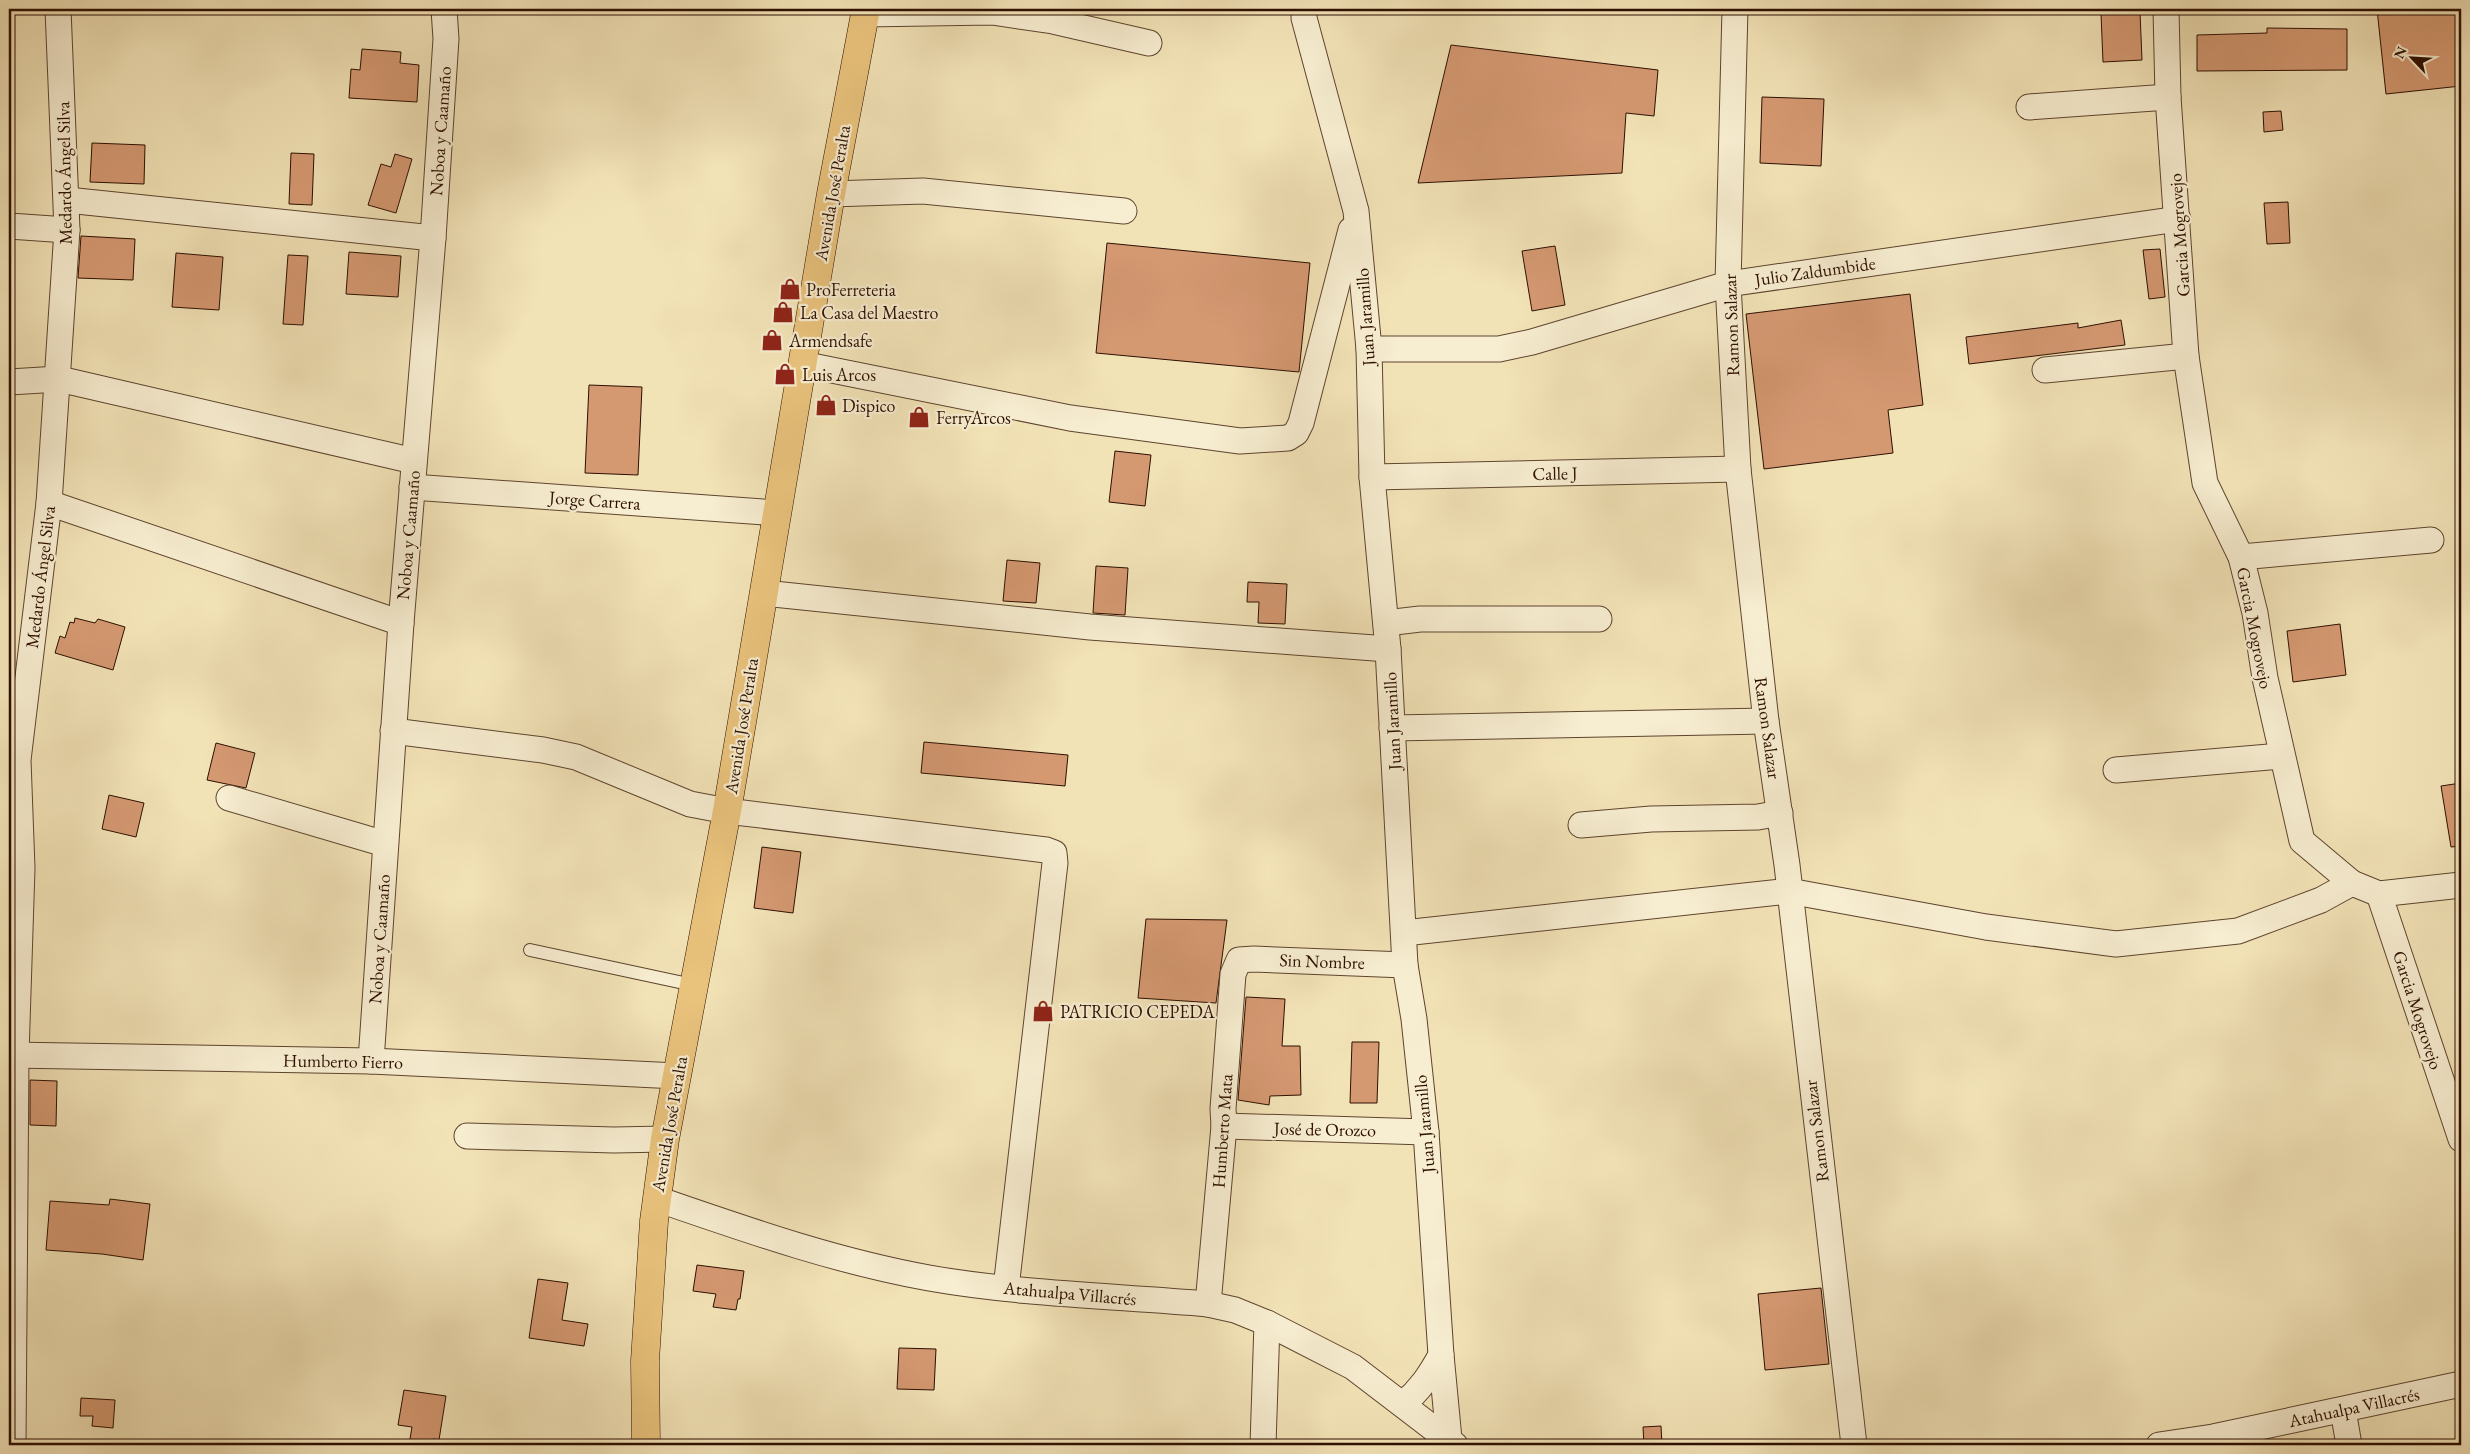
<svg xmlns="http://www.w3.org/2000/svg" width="2470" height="1454" viewBox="0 0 2470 1454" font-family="'EB Garamond',serif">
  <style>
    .building { fill: #d59972; stroke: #2d0f00 }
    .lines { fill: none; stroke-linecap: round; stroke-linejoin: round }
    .service-casing { stroke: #5e442e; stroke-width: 14 }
    .minor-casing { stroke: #5e442e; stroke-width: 27 }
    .trunk-casing { stroke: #2d0f00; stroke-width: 29 }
    .service { stroke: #f7edd0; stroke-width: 12 }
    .minor { stroke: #f7edd0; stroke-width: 25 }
    .trunk { stroke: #e9c27c; stroke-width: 28 }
    .labels { text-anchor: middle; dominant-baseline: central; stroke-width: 4.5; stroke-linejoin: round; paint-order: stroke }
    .street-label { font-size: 18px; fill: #2d0f00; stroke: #f7edd0 }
    .poi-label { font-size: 18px; fill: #2d0f00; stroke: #f7edd0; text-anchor: start }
  </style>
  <rect width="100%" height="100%" fill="#f2e3b7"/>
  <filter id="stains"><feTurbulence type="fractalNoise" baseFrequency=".004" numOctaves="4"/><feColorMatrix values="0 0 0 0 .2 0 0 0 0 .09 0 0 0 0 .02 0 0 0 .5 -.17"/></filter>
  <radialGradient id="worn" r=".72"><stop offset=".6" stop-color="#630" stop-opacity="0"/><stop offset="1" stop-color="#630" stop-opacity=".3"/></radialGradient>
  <g class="building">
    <path d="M2377,9H2461V86L2386,94Z"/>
    <path d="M2140,12L2142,60L2103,62L2101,14Z"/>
    <path d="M2267,28L2347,29V70L2197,71V35L2267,33Z"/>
    <path d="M1451,45L1658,70L1654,116L1626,113L1622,173L1418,183Z"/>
    <path d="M362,49L401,52L400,63L419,65L417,102L349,98L351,69L360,70Z"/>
    <path d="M1762,97L1824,99L1821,166L1760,163Z"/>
    <path d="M2281,111L2283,130L2264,132L2263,112Z"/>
    <path d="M92,143L145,145L144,184L90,182Z"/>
    <path d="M291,153L314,154L312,205L289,204Z"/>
    <path d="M395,154L412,159L396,213L368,205L381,164L391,167Z"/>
    <path d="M2288,202L2290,243L2267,244L2264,203Z"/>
    <path d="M81,236L135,239L133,280L78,278Z"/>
    <path d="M1107,243L1310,263L1299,372L1096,353Z"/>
    <path d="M1555,246L1565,305L1532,311L1522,251Z"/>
    <path d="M2160,249L2165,297L2149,299L2143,250Z"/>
    <path d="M349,252L401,256L398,297L346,294Z"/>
    <path d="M176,253L223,257L219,310L172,307Z"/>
    <path d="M288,255L308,256L303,325L283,324Z"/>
    <path d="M1910,294L1923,405L1888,410L1893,453L1764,469L1746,314Z"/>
    <path d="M2121,320L2125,345L1969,364L1966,337L2078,323V328Z"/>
    <path d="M589,385L642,387L638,475L585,473Z"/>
    <path d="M1115,451L1151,455L1145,506L1109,502Z"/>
    <path d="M1007,560L1040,563L1036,603L1003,601Z"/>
    <path d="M1096,566L1128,568L1125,615L1093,613Z"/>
    <path d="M1248,582L1287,584L1285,624L1258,623L1259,602H1247Z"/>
    <path d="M75,618L95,623L98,619L125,627L113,670L55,653L60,636L65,638L70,622L74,623Z"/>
    <path d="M2340,624L2346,675L2293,682L2287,631Z"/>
    <path d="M924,742L1068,755L1065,786L921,773Z"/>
    <path d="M216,743L255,753L246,788L207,780Z"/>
    <path d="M2461,783V846L2451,847L2441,786Z"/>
    <path d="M109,795L144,803L136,837L102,829Z"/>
    <path d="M762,847L801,852L793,913L754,908Z"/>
    <path d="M1146,919L1227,920L1216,1003L1138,998Z"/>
    <path d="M1246,997L1285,999L1282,1046H1300L1301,1095L1270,1096L1269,1105L1238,1100Z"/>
    <path d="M1352,1042H1379L1377,1103H1350Z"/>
    <path d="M30,1080L57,1081L56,1126L30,1125Z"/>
    <path d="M110,1199L150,1204L143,1260L102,1254L46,1250L50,1201L109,1205Z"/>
    <path d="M697,1265L744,1271L740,1299H738L736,1310L713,1307L716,1294L693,1291Z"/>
    <path d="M538,1279L568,1283L562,1320L588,1324L584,1346L529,1338Z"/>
    <path d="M1821,1288L1829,1364L1765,1370L1758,1294Z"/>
    <path d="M899,1348L936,1349L934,1390L897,1389Z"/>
    <path d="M404,1390L446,1396L439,1440L433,1439L432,1445H409L412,1427L398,1425Z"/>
    <path d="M81,1398L115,1400L113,1428L92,1426L93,1416H80Z"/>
    <path d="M1661,1426L1662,1445H1644L1643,1427Z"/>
  </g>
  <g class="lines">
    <g class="service-casing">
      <path id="service" d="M530,950L693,985"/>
    </g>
    <g class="minor-casing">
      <g id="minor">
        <path d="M1304,9V18L1356,211L1369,349L1372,477L1388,649L1405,965L1414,1019L1426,1132L1441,1355L1449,1439"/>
        <path d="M1735,9L1728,284L1738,469L1766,721L1787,865L1854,1445"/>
        <path d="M2166,9L2168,97L2186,356L2205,483L2241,557L2255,613L2265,678L2302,841L2352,883L2379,894L2461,885"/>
        <path d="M865,14L992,12L1053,21L1149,43"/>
        <path d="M2029,107L2168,97"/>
        <path d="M831,194L923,191L1124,211"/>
        <path d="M67,200L433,238"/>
        <path d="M9,226L67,230"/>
        <path d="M1369,349H1499L1532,342L1728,284L2178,219"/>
        <path d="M802,364L1070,418L1240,441L1288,438L1296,433L1301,423L1351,230"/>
        <path d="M2045,370L2186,356"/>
        <path d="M9,382L59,379L414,461"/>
        <path d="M1372,477L1738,469"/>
        <path d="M412,487L777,513"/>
        <path d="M49,503L401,623"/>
        <path d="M2241,557L2431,540"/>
        <path d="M764,593L1090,627L1388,649"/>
        <path d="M1386,623L1420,619H1599"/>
        <path d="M1392,728L1766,721"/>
        <path d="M393,731L543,750L576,757L690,804L727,811L1046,850L1054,853L1055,863L1006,1288"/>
        <path d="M2116,770L2281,756"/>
        <path d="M229,798L385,844"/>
        <path d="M1581,825L1651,819L1758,817L1780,813"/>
        <path d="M2379,894L2461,1139"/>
        <path d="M1404,933L1789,891L1986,927L2116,944L2238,931L2321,900L2352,883"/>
        <path d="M9,1055L371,1061L677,1076"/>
        <path d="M371,1061L401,623L433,238L446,39L444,9"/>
        <path d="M1224,1126L1426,1132"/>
        <path d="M467,1136L614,1140L665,1139"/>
        <path d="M657,1199C747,1230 835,1261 929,1278C1020,1294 1115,1296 1208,1304L1235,1310L1267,1323L1353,1367L1455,1445"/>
        <path d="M1208,1304L1224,1126L1223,1109L1233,974L1239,960L1254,959L1405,965"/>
        <path d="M1403,1404C1420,1390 1430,1375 1441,1355"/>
        <path d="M2343,1410L2349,1445"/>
        <path d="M13,1445L16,1055L22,868L18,760L49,503L67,230L58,9"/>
        <path d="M1263,1445L1267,1323"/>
        <path d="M2159,1445L2213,1437L2461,1384"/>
      </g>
    </g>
    <g class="trunk-casing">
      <path id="trunk" d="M646,1445L645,1361L654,1221L665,1139L727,811L831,194L866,9"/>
    </g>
    <use href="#service" class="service"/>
    <use href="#minor" class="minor"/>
    <use href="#trunk" class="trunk"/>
  </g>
  <defs>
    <g id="shop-bare" transform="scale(1.725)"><path d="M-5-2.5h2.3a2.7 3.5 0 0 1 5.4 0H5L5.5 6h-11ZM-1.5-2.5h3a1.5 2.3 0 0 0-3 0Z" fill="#8f2418" stroke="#f7edd0" stroke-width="2.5" paint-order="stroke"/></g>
  </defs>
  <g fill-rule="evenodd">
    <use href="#shop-bare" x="790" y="289"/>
    <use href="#shop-bare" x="783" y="312"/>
    <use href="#shop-bare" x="772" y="340"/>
    <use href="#shop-bare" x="785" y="374"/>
    <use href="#shop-bare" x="826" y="405"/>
    <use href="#shop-bare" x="919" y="417"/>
    <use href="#shop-bare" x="1043" y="1011"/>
  </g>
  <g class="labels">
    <g class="street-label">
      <text transform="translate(440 131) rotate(-86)">Noboa y Caamaño</text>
      <text transform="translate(64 173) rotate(-91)">Medardo Ángel Silva</text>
      <text transform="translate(832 193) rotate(-80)">Avenida José Peralta</text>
      <text transform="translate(2179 235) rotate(-94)">Garcia Mogrovejo</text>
      <text transform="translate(1815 271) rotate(-8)">Julio Zaldumbide</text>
      <text transform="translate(1365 317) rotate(-94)">Juan Jaramillo</text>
      <text transform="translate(1731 325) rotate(-92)">Ramon Salazar</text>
      <text transform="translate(1555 473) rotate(-1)">Calle J</text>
      <text transform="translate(595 500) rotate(4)">Jorge Carrera</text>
      <text transform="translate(408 535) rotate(-85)">Noboa y Caamaño</text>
      <text transform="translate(40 577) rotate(-83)">Medardo Ángel Silva</text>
      <text transform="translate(2255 628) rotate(79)">Garcia Mogrovejo</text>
      <text transform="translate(1392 721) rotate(-93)">Juan Jaramillo</text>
      <text transform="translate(741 726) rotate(-81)">Avenida José Peralta</text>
      <text transform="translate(1768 728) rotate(82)">Ramon Salazar</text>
      <text transform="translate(379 939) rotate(-86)">Noboa y Caamaño</text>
      <text transform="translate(1322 961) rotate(2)">Sin Nombre</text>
      <text transform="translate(2418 1010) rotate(72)">Garcia Mogrovejo</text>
      <text transform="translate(343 1061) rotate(1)">Humberto Fierro</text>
      <text transform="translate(669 1124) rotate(-80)">Avenida José Peralta</text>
      <text transform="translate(1424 1124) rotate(-95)">Juan Jaramillo</text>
      <text transform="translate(1325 1129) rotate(1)">José de Orozco</text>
      <text transform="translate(1222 1131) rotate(-86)">Humberto Mata</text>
      <text transform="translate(1816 1131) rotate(-97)">Ramon Salazar</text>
      <text transform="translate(1070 1293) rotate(5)">Atahualpa Villacrés</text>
      <text transform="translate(2354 1407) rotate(-12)">Atahualpa Villacrés</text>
    </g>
    <g class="poi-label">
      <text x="806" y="289">ProFerreteria</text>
      <text x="800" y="312">La Casa del Maestro</text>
      <text x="789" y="340">Armendsafe</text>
      <text x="802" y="374">Luis Arcos</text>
      <text x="842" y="405">Dispico</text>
      <text x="936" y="417">FerryArcos</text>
      <text x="1060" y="1011">PATRICIO CEPEDA</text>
    </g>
  </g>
  <rect width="2470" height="1454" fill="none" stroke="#f2e3b7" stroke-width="30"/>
  <rect x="10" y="10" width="2450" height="1434" fill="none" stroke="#2d0f00" stroke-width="2.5"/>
  <rect x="15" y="15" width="2440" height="1424" fill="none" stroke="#2d0f00"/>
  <g transform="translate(2412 58) rotate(295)" stroke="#f7edd0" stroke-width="4" paint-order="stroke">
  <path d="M0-4L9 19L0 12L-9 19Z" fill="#2d0f00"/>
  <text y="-8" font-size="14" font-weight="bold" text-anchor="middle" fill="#2d0f00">N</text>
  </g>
  <rect width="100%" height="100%" filter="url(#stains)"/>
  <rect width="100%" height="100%" fill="url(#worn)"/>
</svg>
